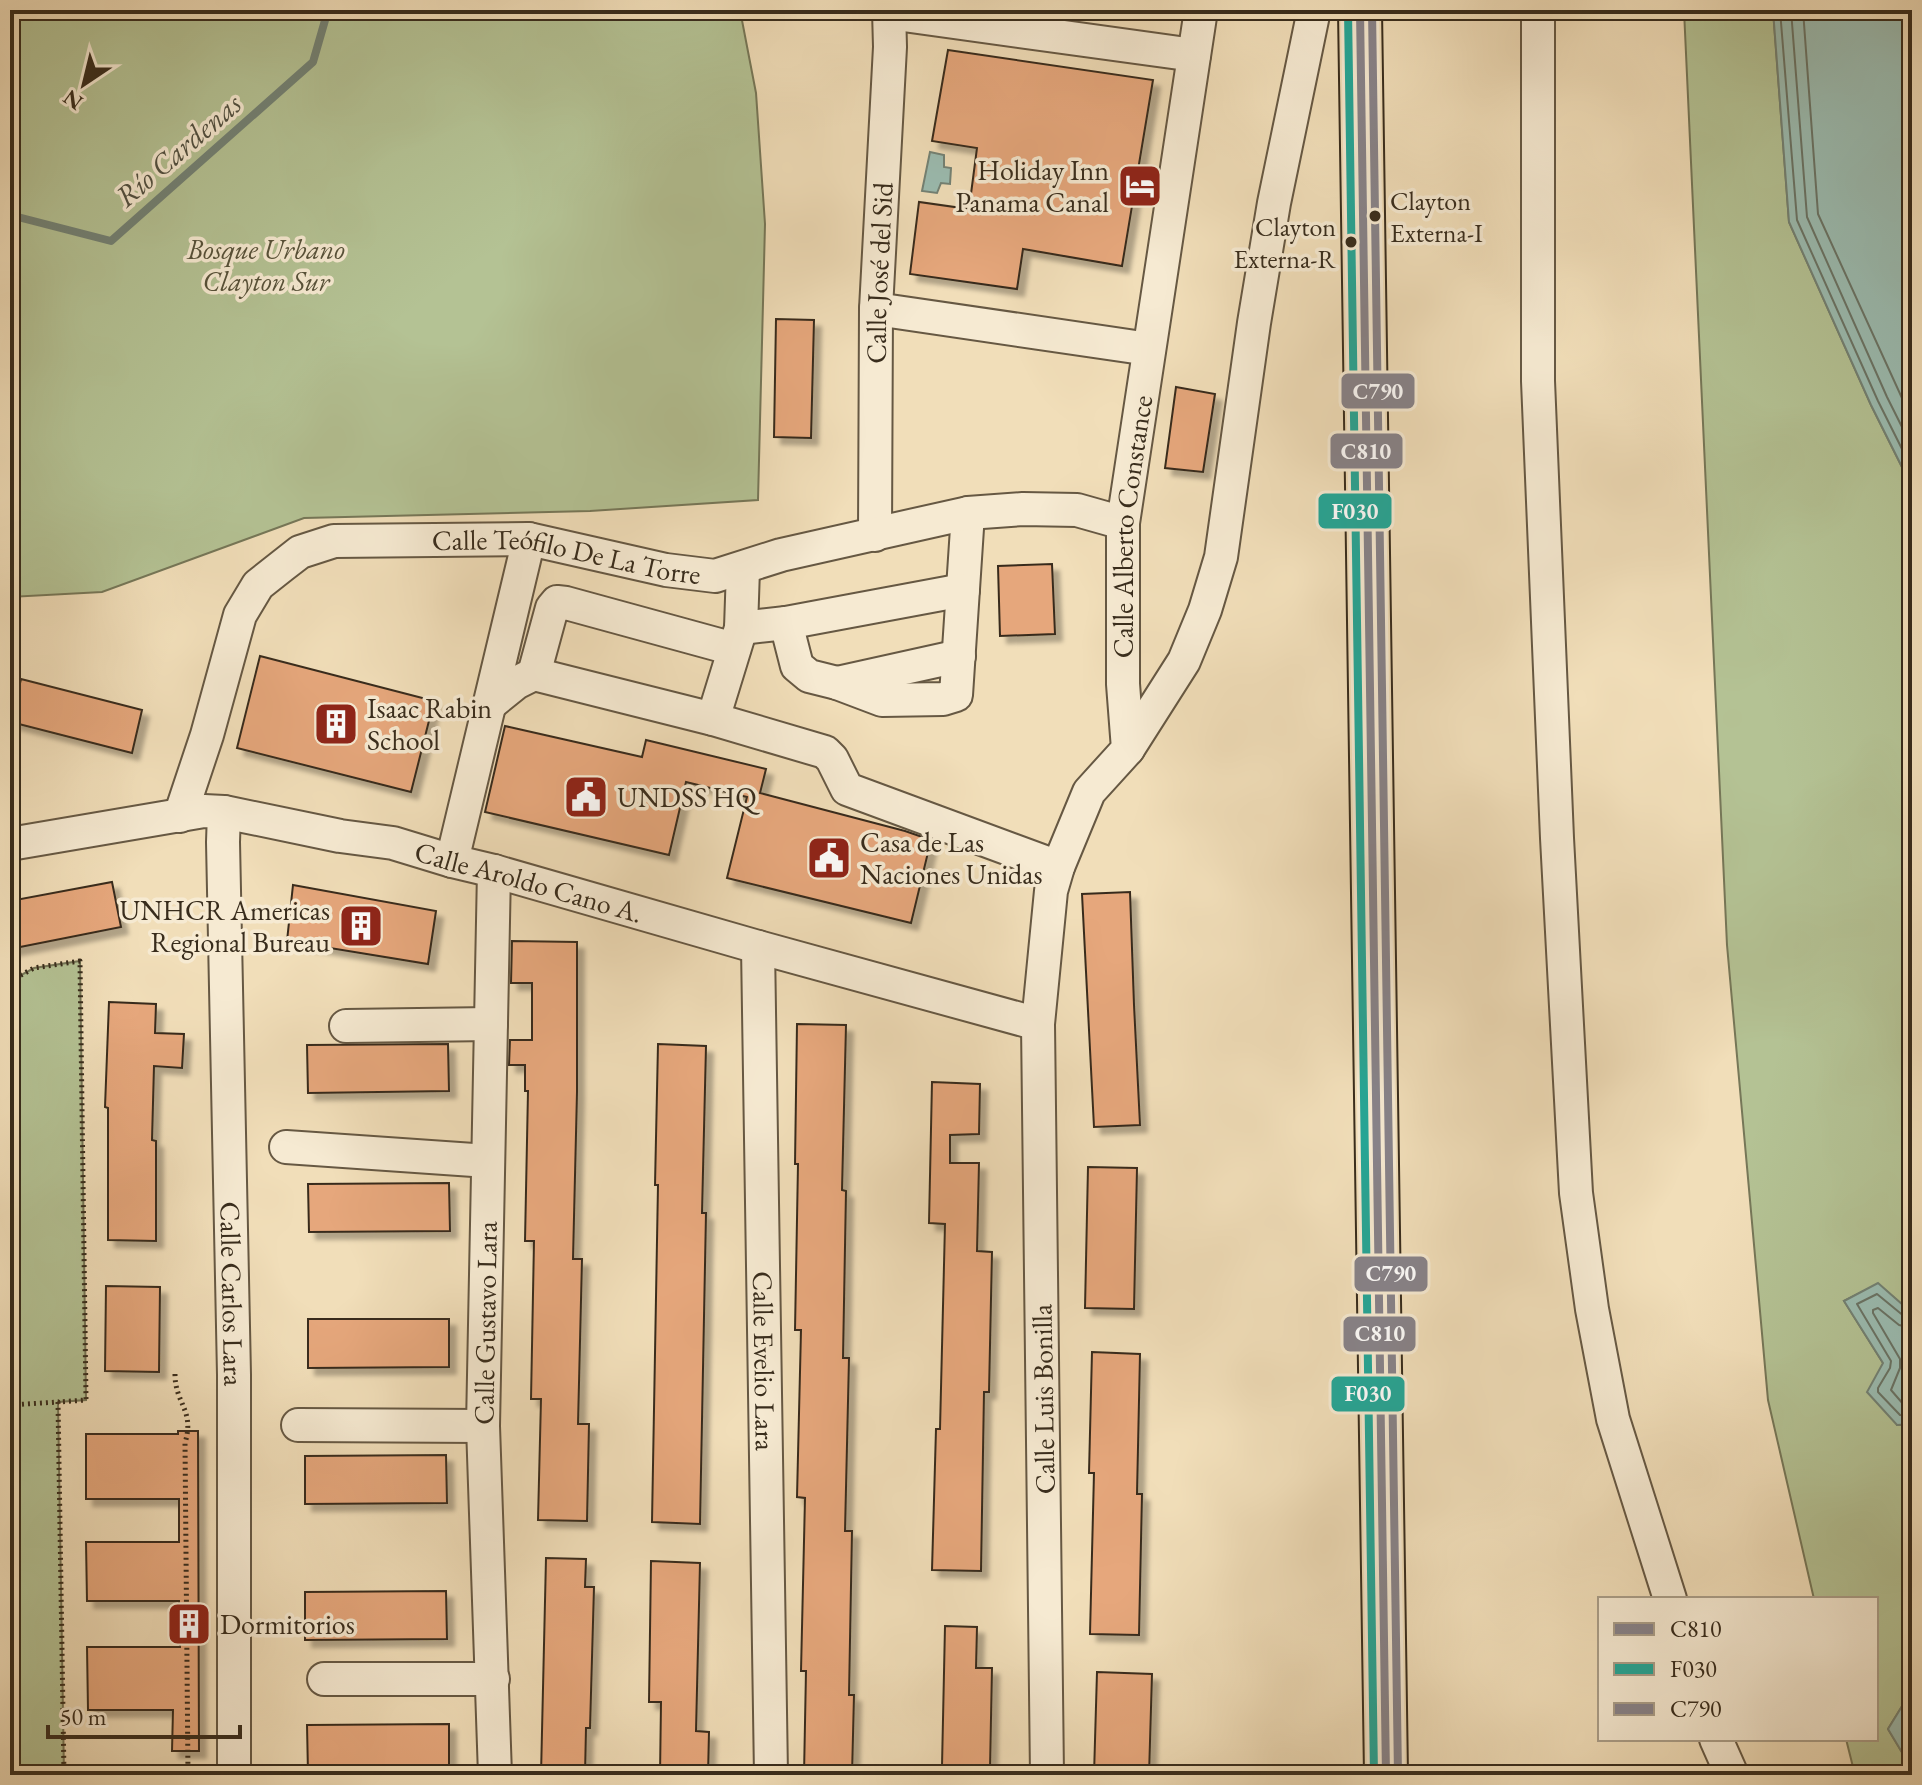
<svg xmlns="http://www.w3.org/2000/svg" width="1922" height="1785" viewBox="0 0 1922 1785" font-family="'EB Garamond',serif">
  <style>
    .green { fill: #b4c294; stroke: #767758; stroke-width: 2 }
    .water { fill: #9bbcb1; stroke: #738275; stroke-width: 2 }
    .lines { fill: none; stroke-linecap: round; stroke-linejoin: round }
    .shore { stroke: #6a7466; stroke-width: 2 }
    .stream { stroke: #738275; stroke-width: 8 }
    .building { fill: #e6a77b; stroke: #382c1c; stroke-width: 2; filter: url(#shadow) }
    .minor-casing { stroke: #665843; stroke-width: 36 }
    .major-casing { stroke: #382c1c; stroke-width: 46 }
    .path { stroke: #382c1c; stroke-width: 5; stroke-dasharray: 2 4; stroke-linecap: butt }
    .minor { stroke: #f6ead2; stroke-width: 32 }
    .major { stroke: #f1deb9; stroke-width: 42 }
    .bus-1-casing { stroke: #f6ead2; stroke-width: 14 }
    .bus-2-casing { stroke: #f6ead2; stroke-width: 14 }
    .bus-3-casing { stroke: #f6ead2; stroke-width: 14 }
    .bus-1 { stroke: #87838a; stroke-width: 8 }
    .bus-2 { stroke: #25a696; stroke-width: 8 }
    .bus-3 { stroke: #87838a; stroke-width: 8 }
    .bus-dot { fill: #382c1c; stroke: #f6ead2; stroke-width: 3 }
    .labels { text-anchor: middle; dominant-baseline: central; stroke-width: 7; stroke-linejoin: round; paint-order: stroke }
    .bus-label { font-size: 26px; fill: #382c1c; stroke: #f6ead2; text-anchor: start }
    .poi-label { font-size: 28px; fill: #382c1c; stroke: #f6ead2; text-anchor: start }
    .park-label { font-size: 28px; font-style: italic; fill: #57523a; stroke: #f6ead2 }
    .street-label { font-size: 28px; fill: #382c1c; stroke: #f6ead2 }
    .water-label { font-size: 30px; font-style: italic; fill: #515041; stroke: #f6ead2 }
    .line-badge { stroke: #f6ead2; stroke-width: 3 }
    .badge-label { font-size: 22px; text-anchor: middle; font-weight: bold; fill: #fff }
  </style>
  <defs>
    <filter id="shadow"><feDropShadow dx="7" dy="7" stdDeviation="2" flood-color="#0004"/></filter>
  </defs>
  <rect width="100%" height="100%" fill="#f1deb9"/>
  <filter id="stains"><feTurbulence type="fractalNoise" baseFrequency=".0025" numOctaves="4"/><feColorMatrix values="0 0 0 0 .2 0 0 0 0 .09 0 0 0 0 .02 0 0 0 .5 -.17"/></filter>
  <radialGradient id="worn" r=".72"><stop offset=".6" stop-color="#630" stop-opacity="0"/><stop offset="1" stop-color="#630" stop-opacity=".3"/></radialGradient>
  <g class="green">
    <path d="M10,10H740L756,93L765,224L758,500L590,511L304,518L102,592L10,597Z"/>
    <path d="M1684,10H1773L1789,222L1871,405L1912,487V1313L1878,1284L1844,1301L1883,1363L1897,1425L1912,1424V1588L1906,1594L1912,1642V1690L1888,1729L1912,1769V1775H1855L1846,1739H1876V1599H1814L1768,1400L1727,945Z"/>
    <path d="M80,961L86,1400L58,1402L64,1775H10V981L34,968Z"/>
  </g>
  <g class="water">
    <path d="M1773,10H1912V487L1871,405L1789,222Z"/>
    <path d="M930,152L944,155V167L951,168L950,184L941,183L937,193L922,191Z"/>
    <path d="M1878,1283L1912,1313V1424L1897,1425L1867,1392L1883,1363L1844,1301Z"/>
    <path d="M1912,1690V1769L1888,1729Z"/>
  </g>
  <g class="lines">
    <g class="shore">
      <path d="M1780,10L1797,220L1878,401L1912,469"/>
      <path d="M1791,10L1807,217L1887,397L1912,447"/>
      <path d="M1803,10L1818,214L1912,420"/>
      <path d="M1912,1318L1905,1317L1877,1294L1857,1304L1891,1361L1890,1368L1878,1388V1392L1900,1415L1912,1416"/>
      <path d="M1912,1328L1899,1325L1878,1308L1873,1310V1313L1900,1359V1368L1891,1390L1904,1405L1912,1406"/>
    </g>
    <path class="stream" d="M10,215L111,241L313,62L328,10"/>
  </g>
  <g class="building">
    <path d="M948,50L1153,80L1122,266L1023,249L1017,289L910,274L919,202L969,209L977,148L932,141Z"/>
    <path d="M776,319L814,320L811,438L774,437Z"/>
    <path d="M1176,387L1215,394L1203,472L1165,468Z"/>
    <path d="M1052,564L1055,634L1000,636L998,566Z"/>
    <path d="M260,656L434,701L411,792L237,748Z"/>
    <path d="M21,679L142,710L132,753L11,722Z"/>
    <path d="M505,726L642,757L646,740L766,769L760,793L905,831L931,840L911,923L727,878L747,797L686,782L669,855L485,812Z"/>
    <path d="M112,882L121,927L10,949V901Z"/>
    <path d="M293,885L436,911L428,964L287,941Z"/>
    <path d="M1130,892L1134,1005L1140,1125L1094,1127L1082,894Z"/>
    <path d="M512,941L577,942V1092L573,1259H582L578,1424H589L587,1521L538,1520L541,1399H531L534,1241H525L528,1091H525V1065H509L510,1040H532V983H511Z"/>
    <path d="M109,1002L156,1004L155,1033L184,1034L182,1068L154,1066L152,1140L156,1141V1241L108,1240V1108L105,1107Z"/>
    <path d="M797,1024L846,1025L842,1190L846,1191L843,1358H849L845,1531H852L849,1695H854L852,1775H804L806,1671H801L805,1498L797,1497L801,1330H795L798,1164H795Z"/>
    <path d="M448,1044L449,1091L308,1093L307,1045Z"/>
    <path d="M658,1044L706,1046L702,1213H706L700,1524L652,1522L658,1185H655Z"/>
    <path d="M932,1082L980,1084L979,1134L950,1135V1163H979L977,1251L992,1252L989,1392H984L981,1571L932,1570L936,1429H940L945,1224L929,1223Z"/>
    <path d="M1088,1167L1137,1168L1134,1309L1085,1308Z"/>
    <path d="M449,1183L450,1231L309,1232L308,1184Z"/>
    <path d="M106,1286L160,1287L159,1372L105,1371Z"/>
    <path d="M308,1319H449V1367L308,1368Z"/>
    <path d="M1092,1352L1140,1354L1137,1494H1142L1139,1635L1090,1634L1094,1473H1089Z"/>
    <path d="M178,1431H198L199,1751H172L173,1710H88L87,1647H180L179,1601H87L86,1542H179V1499H86V1434H178Z"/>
    <path d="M446,1455L447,1503L305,1504V1456Z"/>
    <path d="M546,1558L586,1559L585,1587H594L590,1728H586L585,1775H541Z"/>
    <path d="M651,1561L700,1563L696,1731L709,1732L708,1775H660L661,1702H649Z"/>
    <path d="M446,1591L447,1639L305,1640V1592Z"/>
    <path d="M945,1626L977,1627L976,1668H992L990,1768L942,1766Z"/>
    <path d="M1097,1672L1152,1674L1149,1775H1094Z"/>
    <path d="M449,1724V1772L308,1773L307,1725Z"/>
  </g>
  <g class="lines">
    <g class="minor-casing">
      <g id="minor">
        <path d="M1538,10V381L1557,838L1576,1193L1592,1309L1613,1419L1670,1599"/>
        <path d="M889,13L1194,55"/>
        <path d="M876,309L1149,349"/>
        <path id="s1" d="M875,535L876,309L890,47L889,10"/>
        <path d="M786,623L797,666L809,676L837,683L882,700L943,699L956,695L968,513"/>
        <path d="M741,628L786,623L963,590"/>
        <path d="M534,674L552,608L557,602L566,603L734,649"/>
        <path d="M837,683L959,656"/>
        <path d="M490,704L516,683L534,674L713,719L825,752L832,759L847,789L1058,867"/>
        <path d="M713,719L741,628L743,569"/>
        <path d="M1128,749L1184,661L1205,610L1221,557L1254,323L1274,203L1314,10"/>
        <path id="s2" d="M224,812L223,842L234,1375V1775"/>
        <path id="s3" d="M180,816L207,735L240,615L258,585L282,566L300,552L334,541L529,539L666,570L715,576L781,555L968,513L1023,509L1077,510L1123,523"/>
        <path id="s4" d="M10,844L204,811L224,812L340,836L393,843L452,861L494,871L758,947L1038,1024"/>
        <path d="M452,861L529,539"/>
        <path d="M494,871L483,1426L495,1775"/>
        <path id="s5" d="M758,947L771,1775"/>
        <path d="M346,1026L491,1024"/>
        <path d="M286,1147L488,1161"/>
        <path d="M298,1425L483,1426"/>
        <path d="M324,1679H493"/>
        <path d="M1716,1739L1732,1775"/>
        <path id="s6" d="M1047,1775L1038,1024L1051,891L1058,867L1089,792L1128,749L1123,684V523L1201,10"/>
      </g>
    </g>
    <g class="major-casing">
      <path id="major" d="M1360,10L1386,1775"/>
    </g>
    <g class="path">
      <path d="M10,981L34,968L80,961L86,1400L58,1402"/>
      <path d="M175,1374C175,1404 195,1410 185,1443L188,1775"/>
      <path d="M10,1405L58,1402L64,1775"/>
    </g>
    <use href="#minor" class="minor"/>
    <use href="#major" class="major"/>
    <g class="bus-1-casing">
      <path id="bus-1" d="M1360,10L1386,1775"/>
    </g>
    <g class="bus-2-casing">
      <path id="bus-2" d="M1348,10L1374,1775"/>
    </g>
    <g class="bus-3-casing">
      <path id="bus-3" d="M1372,10L1398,1775"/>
    </g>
    <use href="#bus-1" class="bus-1"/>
    <use href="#bus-2" class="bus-2"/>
    <use href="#bus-3" class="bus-3"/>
  </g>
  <defs>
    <g id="hotel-square" transform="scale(2.3)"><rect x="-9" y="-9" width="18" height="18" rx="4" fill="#8f2418" stroke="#f6ead2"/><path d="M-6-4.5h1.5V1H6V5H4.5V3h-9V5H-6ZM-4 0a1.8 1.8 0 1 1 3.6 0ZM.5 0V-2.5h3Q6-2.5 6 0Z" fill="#fff"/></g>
    <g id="building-square" transform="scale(2.3)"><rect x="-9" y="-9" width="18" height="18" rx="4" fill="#8f2418" stroke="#f6ead2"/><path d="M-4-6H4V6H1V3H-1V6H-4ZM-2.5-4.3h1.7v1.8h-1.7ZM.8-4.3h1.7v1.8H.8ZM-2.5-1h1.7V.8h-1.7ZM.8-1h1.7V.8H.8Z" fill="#fff"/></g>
    <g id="civic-square" transform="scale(2.3)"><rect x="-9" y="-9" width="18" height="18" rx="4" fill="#8f2418" stroke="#f6ead2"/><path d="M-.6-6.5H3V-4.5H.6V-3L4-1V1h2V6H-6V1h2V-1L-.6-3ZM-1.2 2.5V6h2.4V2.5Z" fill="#fff"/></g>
  </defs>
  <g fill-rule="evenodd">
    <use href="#hotel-square" x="1140" y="186"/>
    <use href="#building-square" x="336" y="724"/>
    <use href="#civic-square" x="586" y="797"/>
    <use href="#civic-square" x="829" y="858"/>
    <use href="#building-square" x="361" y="926"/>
    <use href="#building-square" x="189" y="1624"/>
  </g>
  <g class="bus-dot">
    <circle cx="1375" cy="216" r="7"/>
    <circle cx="1351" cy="242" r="7"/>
  </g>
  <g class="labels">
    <g class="bus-label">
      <text x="1390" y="201">Clayton<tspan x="1390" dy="32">Externa-I</tspan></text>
      <text x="1336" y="227" text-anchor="end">Clayton<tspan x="1336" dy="32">Externa-R</tspan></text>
    </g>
    <g class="poi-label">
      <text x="1109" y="170" text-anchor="end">Holiday Inn<tspan x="1109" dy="32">Panama Canal</tspan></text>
      <text x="367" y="708">Isaac Rabin<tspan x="367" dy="32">School</tspan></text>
      <text x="617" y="797">UNDSS HQ</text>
      <text x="860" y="842">Casa de Las<tspan x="860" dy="32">Naciones Unidas</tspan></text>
      <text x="330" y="910" text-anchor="end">UNHCR Americas<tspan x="330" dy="32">Regional Bureau</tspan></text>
      <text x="220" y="1624">Dormitorios</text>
    </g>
    <g class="park-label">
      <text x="266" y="249">Bosque Urbano<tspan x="266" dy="32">Clayton Sur</tspan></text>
    </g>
    <g class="street-label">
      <text stroke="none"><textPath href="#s1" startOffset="262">Calle José del Sid</textPath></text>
      <text stroke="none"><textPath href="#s6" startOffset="1272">Calle Alberto Constance</textPath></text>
      <text stroke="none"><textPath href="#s3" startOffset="568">Calle Teófilo De La Torre</textPath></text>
      <text stroke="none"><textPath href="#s4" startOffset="530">Calle Aroldo Cano A.</textPath></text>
      <text stroke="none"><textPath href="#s2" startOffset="482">Calle Carlos Lara</textPath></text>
      <text transform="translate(485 1323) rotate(-89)">Calle Gustavo Lara</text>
      <text stroke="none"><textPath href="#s5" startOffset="414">Calle Evelio Lara</textPath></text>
      <text transform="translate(1043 1399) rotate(-91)">Calle Luis Bonilla</text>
    </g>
    <g class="water-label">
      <text transform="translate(178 150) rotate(-41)">Río Cardenas</text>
    </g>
  </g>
  <g class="line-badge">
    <rect x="1340" y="372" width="76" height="38" rx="8" fill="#87838a"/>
    <rect x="1329" y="432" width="75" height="38" rx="8" fill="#87838a"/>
    <rect x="1317" y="492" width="76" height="38" rx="8" fill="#25a696"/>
    <rect x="1353" y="1255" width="76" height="38" rx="8" fill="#87838a"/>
    <rect x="1342" y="1315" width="75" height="38" rx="8" fill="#87838a"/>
    <rect x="1330" y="1375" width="76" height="38" rx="8" fill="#25a696"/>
  </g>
  <g class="badge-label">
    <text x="1378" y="399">C790</text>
    <text x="1366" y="459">C810</text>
    <text x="1355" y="519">F030</text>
    <text x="1391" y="1281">C790</text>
    <text x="1380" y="1341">C810</text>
    <text x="1368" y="1401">F030</text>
  </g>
  <rect width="1922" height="1785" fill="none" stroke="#f1deb9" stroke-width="40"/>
  <rect x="12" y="12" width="1898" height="1761" fill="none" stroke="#382c1c" stroke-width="4"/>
  <rect x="20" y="20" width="1882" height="1745" fill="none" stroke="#382c1c" stroke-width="2"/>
  <rect x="1598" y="1597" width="280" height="144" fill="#f6ead2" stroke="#aa9e89" stroke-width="2"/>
  <rect x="1614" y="1623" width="40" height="12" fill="#87838a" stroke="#aa9e89" stroke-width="2"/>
  <text x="1670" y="1637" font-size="24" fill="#382c1c">C810</text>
  <rect x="1614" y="1663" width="40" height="12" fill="#25a696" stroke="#aa9e89" stroke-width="2"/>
  <text x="1670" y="1677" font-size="24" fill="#382c1c">F030</text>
  <rect x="1614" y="1703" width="40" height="12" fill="#87838a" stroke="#aa9e89" stroke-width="2"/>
  <text x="1670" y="1717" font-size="24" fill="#382c1c">C790</text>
  <g transform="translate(84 84) rotate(215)" stroke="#f6ead2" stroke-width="6" paint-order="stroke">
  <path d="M0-6L14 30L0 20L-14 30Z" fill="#382c1c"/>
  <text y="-12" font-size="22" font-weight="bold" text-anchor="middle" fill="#382c1c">N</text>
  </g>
  <path d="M48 1725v12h192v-12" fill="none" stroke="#382c1c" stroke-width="4"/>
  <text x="60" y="1725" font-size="24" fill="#382c1c" stroke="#f6ead2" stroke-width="6" paint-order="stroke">50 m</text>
  <rect width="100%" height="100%" filter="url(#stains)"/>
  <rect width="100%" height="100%" fill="url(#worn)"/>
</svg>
